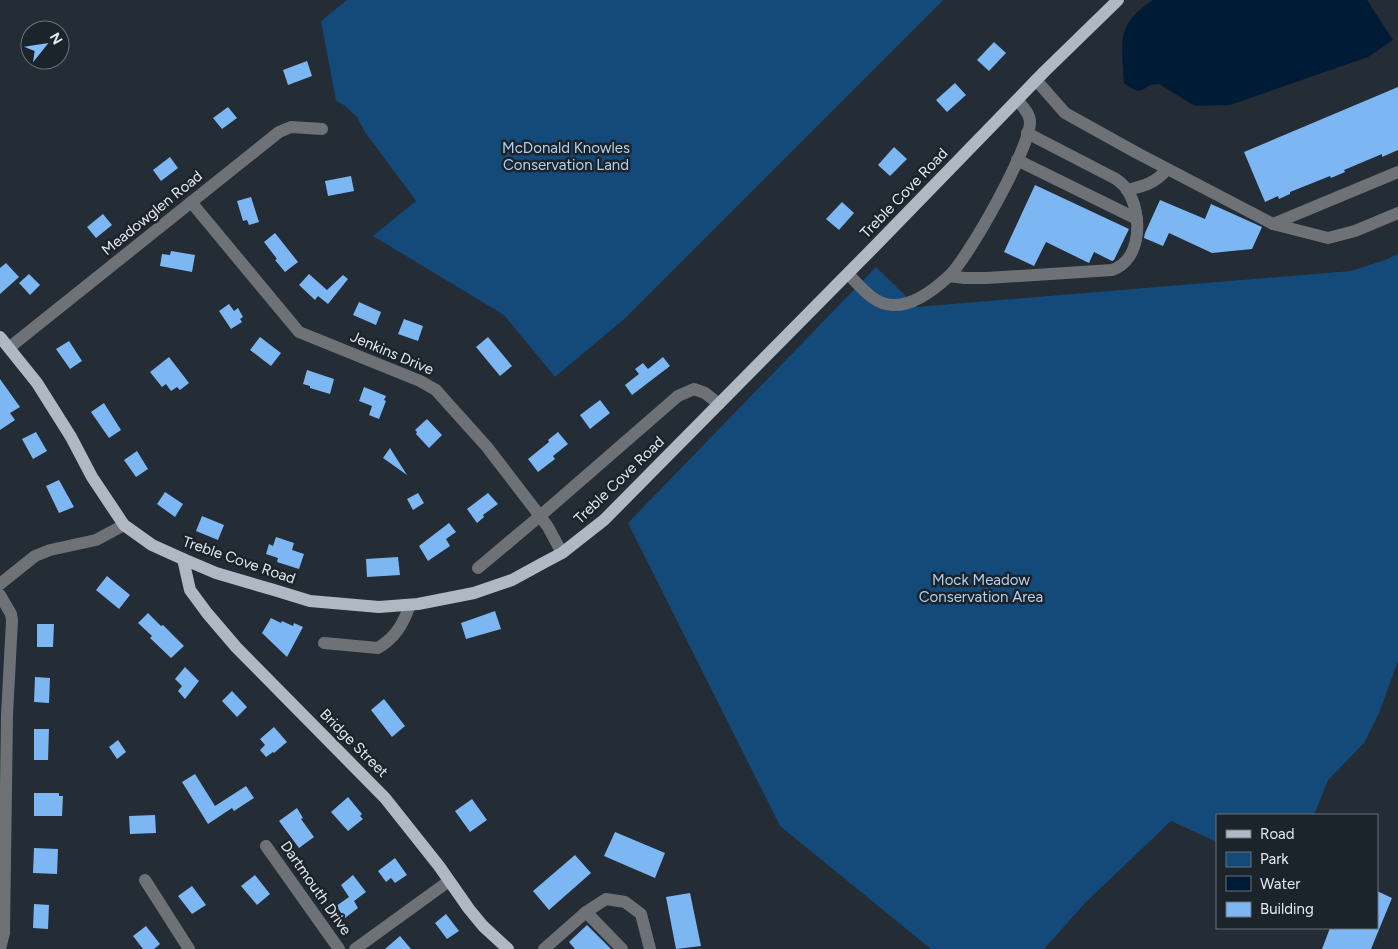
<svg xmlns="http://www.w3.org/2000/svg" width="1398" height="949" viewBox="0 0 1398 949" font-family="Figtree,sans-serif">
  <style>
    .green { fill: #144a7a }
    .water { fill: #001b36 }
    .building { fill: #7db7f3 }
    .lines { fill: none; stroke-linecap: round; stroke-linejoin: round }
    .minor { stroke: #6e7277; stroke-width: 12 }
    .major { stroke: #b0b9c3; stroke-width: 12 }
    .labels { text-anchor: middle; dominant-baseline: central; stroke-width: 5; stroke-linejoin: round; paint-order: stroke }
    .park-label { font-size: 15px; fill: #b2d0ef; stroke: #1b232b }
    .street-label { font-size: 15px; fill: #e4e9ef; stroke: #1b232b }
  </style>
  <rect width="100%" height="100%" fill="#242c35"/>
  <g class="green">
    <path d="M347,0H943L623,320L555,377L504,315L373,236L416,201L365,132L357,117L344,105L336,101L321,21Z"/>
    <path d="M1398,254V661L1379,713L1364,743L1328,780L1314,815H1217V842L1171,821L1086,902L1044,949H931L780,826L628,523L876,267L917,307L1351,271L1385,260Z"/>
  </g>
  <path class="water" d="M1153,0H1367L1393,40L1368,57L1230,105L1195,106L1159,84C1141,83 1146,100 1124,83C1122,42 1115,25 1153,0Z"/>
  <g class="building">
    <path d="M994,42L1006,53L989,71L977,60Z"/>
    <path d="M307,61L312,76L288,85L283,70Z"/>
    <path d="M955,83L966,95L947,112L936,100Z"/>
    <path d="M1398,87V150L1382,157V154L1344,170L1345,172L1331,178L1330,176L1290,192V194L1279,199L1278,196L1265,202L1244,152Z"/>
    <path d="M228,107L237,118L222,129L213,118Z"/>
    <path d="M894,147L907,159L890,176L878,165Z"/>
    <path d="M170,157L178,168L161,181L153,170Z"/>
    <path d="M351,176L354,191L328,196L325,181Z"/>
    <path d="M1035,185L1129,229L1114,260L1112,261L1094,252L1089,263L1046,242L1034,266L1004,252Z"/>
    <path d="M251,197L259,222L249,225L247,220L243,221L237,201Z"/>
    <path d="M1160,200L1205,219L1211,204L1262,227L1252,249L1212,253L1169,233L1163,246L1144,238L1145,233Z"/>
    <path d="M842,202L854,213L839,230L826,219Z"/>
    <path d="M103,214L112,225L96,238L87,227Z"/>
    <path d="M275,233L298,262L285,272L275,260L277,259L264,242Z"/>
    <path d="M171,251L195,255L192,272L160,266L162,254L170,255Z"/>
    <path d="M6,263L19,277L0,294V268Z"/>
    <path d="M29,274L40,285L30,295L19,283Z"/>
    <path d="M309,274L327,290L343,275L348,279L328,304L318,296L315,300L299,285Z"/>
    <path d="M359,302L381,312L376,325L353,315Z"/>
    <path d="M229,304L234,311L238,308L243,317L240,319L242,322L231,329L219,311Z"/>
    <path d="M404,319L423,326L418,341L398,334Z"/>
    <path d="M260,337L281,353L271,366L250,350Z"/>
    <path d="M488,337L512,366L500,376L476,347Z"/>
    <path d="M69,341L82,361L70,369L56,349Z"/>
    <path d="M169,357L189,383L180,390L177,387L171,391L166,384L162,387L150,372Z"/>
    <path d="M663,357L670,366L632,395L625,385L639,374L635,369L643,363L648,369Z"/>
    <path d="M307,370L334,379L330,394L310,388V386L303,384Z"/>
    <path d="M0,379L20,407L10,413L15,420L0,430Z"/>
    <path d="M364,387L386,396L384,400L386,401L379,419L369,415L372,406L359,401Z"/>
    <path d="M600,400L610,413L590,429L580,415Z"/>
    <path d="M104,403L121,430L109,438L91,412Z"/>
    <path d="M427,419L442,435L429,448L416,434L417,432L415,430Z"/>
    <path d="M36,432L47,451L33,459L22,439Z"/>
    <path d="M558,432L568,444L553,456L555,459L538,472L528,459L549,442L548,440Z"/>
    <path d="M390,448L407,475L383,458Z"/>
    <path d="M137,451L148,469L136,477L124,460Z"/>
    <path d="M59,480L74,507L59,513L46,486Z"/>
    <path d="M165,492L183,504L175,517L157,504Z"/>
    <path d="M418,493L424,503L413,510L407,499Z"/>
    <path d="M488,493L498,504L483,515L484,517L477,523L467,509Z"/>
    <path d="M202,516L224,525L218,540L196,531Z"/>
    <path d="M449,523L456,532L446,539L450,546L428,561L419,546Z"/>
    <path d="M276,537L294,543L292,550L304,554L299,569L277,562L278,558L266,554L269,544L273,546Z"/>
    <path d="M398,557L400,575L367,577L366,559Z"/>
    <path d="M107,576L130,595L119,609L96,590Z"/>
    <path d="M495,611L501,629L466,639L461,623Z"/>
    <path d="M148,613L161,626L163,625L184,646L171,658L150,638L152,636L138,623Z"/>
    <path d="M271,618L281,623L282,621L293,626L294,623L303,627L287,657L262,633Z"/>
    <path d="M37,624H54L53,647H37Z"/>
    <path d="M185,667L199,681L185,699L178,691L182,686L175,679Z"/>
    <path d="M35,677L50,678L49,703L34,702Z"/>
    <path d="M232,691L247,707L237,717L222,701Z"/>
    <path d="M384,699L405,726L392,737L371,710Z"/>
    <path d="M274,727L287,742L274,753L273,752L266,757L260,750L265,745L260,739Z"/>
    <path d="M34,729H49L48,760H34Z"/>
    <path d="M118,740L126,752L117,759L109,747Z"/>
    <path d="M195,774L215,806L246,786L254,798L234,811L232,808L208,824L182,782Z"/>
    <path d="M34,793H59V796H63L62,816H34Z"/>
    <path d="M348,797L362,814L360,816L363,819L348,831L331,812Z"/>
    <path d="M472,799L487,820L470,832L455,811Z"/>
    <path d="M297,808L303,818L301,819L314,837L299,848L279,821Z"/>
    <path d="M155,815L156,833L130,834L129,816Z"/>
    <path d="M615,832L665,853L655,878L604,856Z"/>
    <path d="M34,848L58,849L57,874L33,873Z"/>
    <path d="M575,855L591,873L549,910L533,891Z"/>
    <path d="M395,858L407,875L395,883L391,878L386,882L378,871Z"/>
    <path d="M255,875L270,894L257,905L241,886Z"/>
    <path d="M353,875L366,892L354,901L358,908L345,918L336,906L349,897L341,885Z"/>
    <path d="M192,886L206,905L192,914L178,896Z"/>
    <path d="M1377,891L1392,898L1371,949H1322L1330,928H1377Z"/>
    <path d="M690,893L701,946L676,949L666,897Z"/>
    <path d="M34,904L49,905L48,929L33,928Z"/>
    <path d="M446,914L459,931L447,939L435,923Z"/>
    <path d="M587,925L611,949H575L569,942Z"/>
    <path d="M146,926L160,944L154,949H143L133,936Z"/>
    <path d="M400,936L411,949H385Z"/>
  </g>
  <g class="lines">
    <g class="minor">
      <path d="M1036,80L1065,113L1137,153L1273,224L1328,238L1355,231L1398,213"/>
      <path d="M1017,160L1137,219"/>
      <path d="M1127,190C1144,186 1156,183 1167,169"/>
      <path d="M191,202L299,332L420,381L436,390L443,398L487,447L540,516L548,527L562,553"/>
      <path d="M1273,224L1398,172"/>
      <path d="M848,274C860,286 874,305 893,305C913,306 935,289 949,276C969,257 1030,148 1030,122C1030,113 1022,106 1017,100"/>
      <path d="M949,276L964,278H987L1112,270C1142,260 1143,213 1127,190C1125,186 1120,182 1116,179L1027,133"/>
      <path d="M10,347L279,132L291,127L322,129"/>
      <path d="M478,568L540,516L678,396L694,389L705,393L719,404"/>
      <path d="M0,584L35,556L50,550L96,540L124,525"/>
      <path d="M0,595L11,614L12,620L7,715L4,933L0,949"/>
      <path d="M324,643L378,648C396,637 403,624 410,605"/>
      <path d="M266,846L339,949"/>
      <path d="M145,880L189,949"/>
      <path d="M586,912L622,949"/>
      <path d="M355,949L449,881"/>
      <path d="M544,949L586,912L606,899L625,902L641,914L650,949"/>
    </g>
    <g class="major">
      <path d="M0,337L37,383L71,437L92,477L124,525L152,545L183,559L216,573L274,590L310,601L379,607L418,604L474,593L512,580L545,562L562,553L604,520L877,244L1044,72L1118,0"/>
      <path d="M183,559L190,590L207,613L236,647L385,798L439,866L469,909L483,926L508,949"/>
    </g>
  </g>
  <g class="labels">
    <g class="park-label">
      <text x="566" y="148">McDonald Knowles<tspan x="566" dy="17">Conservation Land</tspan></text>
      <text x="981" y="580">Mock Meadow<tspan x="981" dy="17">Conservation Area</tspan></text>
    </g>
    <g class="street-label">
      <text transform="translate(904 193) rotate(-46)">Treble Cove Road</text>
      <text transform="translate(152 213) rotate(-39)">Meadowglen Road</text>
      <text transform="translate(392 353) rotate(23)">Jenkins Drive</text>
      <text transform="translate(619 480) rotate(-44)">Treble Cove Road</text>
      <text transform="translate(239 560) rotate(19)">Treble Cove Road</text>
      <text transform="translate(354 743) rotate(45)">Bridge Street</text>
      <text transform="translate(316 888) rotate(55)">Dartmouth Drive</text>
    </g>
  </g>
  <rect x="1216" y="814" width="162" height="115" fill="#1b232b" stroke="#6b7279"/>
  <rect x="1226" y="830" width="25" height="8" fill="#b0b9c3" stroke="#6b7279"/>
  <text x="1260" y="839" font-size="15" fill="#e4e9ef">Road</text>
  <rect x="1226" y="852" width="25" height="15" fill="#144a7a" stroke="#6b7279"/>
  <text x="1260" y="864" font-size="15" fill="#e4e9ef">Park</text>
  <rect x="1226" y="876" width="25" height="15" fill="#001b36" stroke="#6b7279"/>
  <text x="1260" y="889" font-size="15" fill="#e4e9ef">Water</text>
  <rect x="1226" y="902" width="25" height="15" fill="#7db7f3" stroke="#6b7279"/>
  <text x="1260" y="914" font-size="15" fill="#e4e9ef">Building</text>
  <g transform="translate(45 45) rotate(60)"><circle r="24" fill="#1b232b" stroke="#6b7279"/>
  <path d="M0-4L9 19L0 12L-9 19Z" fill="#81bdfa"/>
  <text y="-8" font-size="14" font-weight="bold" text-anchor="middle" fill="#e4e9ef">N</text>
  </g>
</svg>
